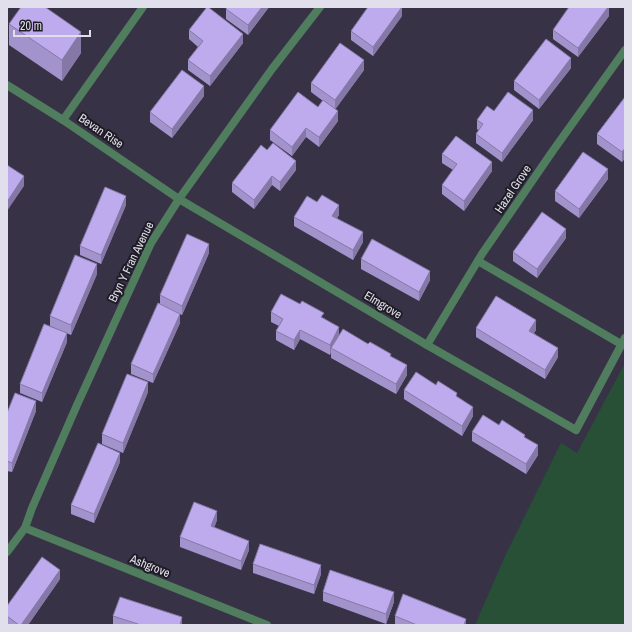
<svg xmlns="http://www.w3.org/2000/svg" width="632" height="632" viewBox="0 0 632 632" font-family="'Archivo Narrow',sans-serif">
  <style>
    .green { fill: #285036 }
    .lines { fill: none; stroke-linecap: round; stroke-linejoin: round }
    .service { stroke: #507d5e; stroke-width: 8 }
    .minor { stroke: #507d5e; stroke-width: 8 }
    .wall { fill: #a393cc }
    .shaded-wall { fill: #8578a6 }
    .building { fill: #beabed; stroke: #8578a6 }
    .labels { text-anchor: middle; dominant-baseline: central; stroke-width: 4; stroke-linejoin: round; paint-order: stroke }
    .street-label { font-size: 12px; fill: #e2dfec; stroke: #1e1c25 }
  </style>
  <rect width="100%" height="100%" fill="#383247"/>
  <path class="green" d="M625,363V625H475L506,554L561,443L577,453Z"/>
  <g class="lines">
    <g class="service">
      <path d="M63,120L143,7"/>
      <path d="M478,261L621,344"/>
      <path d="M576,430L625,338"/>
    </g>
    <g class="minor">
      <path d="M7,85L63,120L179,199L427,345L576,430"/>
      <path d="M427,345L482,254L552,152L625,50"/>
      <path d="M25,528L267,625"/>
      <path d="M7,552L25,528L32,508L77,405L151,243L179,199L272,69L320,7"/>
    </g>
  </g>
  <g class="wall">
    <path d="M227,7H269L248,35L226,19V9Z"/>
    <path d="M609,7V16L578,57L553,39V30Z"/>
    <path d="M402,16L373,56L351,40V31Z"/>
    <path d="M9,24L81,53L62,81L9,45Z"/>
    <path d="M189,30L243,43L210,86L188,70V60L198,47L189,39Z"/>
    <path d="M571,68L539,109L514,90V81Z"/>
    <path d="M364,70L335,109L338,121L319,147L306,137L292,156L270,140V130L318,107L323,101L311,92V83Z"/>
    <path d="M204,96L172,138L150,122V112Z"/>
    <path d="M625,97V158L622,162L597,144V134Z"/>
    <path d="M494,111L533,120L502,162L476,143V134L479,131L477,129V120Z"/>
    <path d="M442,154L492,171L464,211L442,194V185L453,170L442,163Z"/>
    <path d="M296,170L280,191L272,185L254,209L232,192V183Z"/>
    <path d="M608,179L579,218L555,201V191Z"/>
    <path d="M126,205L101,264L80,255V246Z"/>
    <path d="M339,215L337,218L363,242L353,260L294,226V217Z"/>
    <path d="M566,238L537,278L513,261V252Z"/>
    <path d="M209,253L182,315L180,314V323L153,383L131,374V364L160,304V295Z"/>
    <path d="M361,259L430,280L419,301L361,269Z"/>
    <path d="M97,274L71,335L50,326V316Z"/>
    <path d="M271,312L324,318L339,335L368,344L391,357L407,375L396,394L331,358V352L330,355L300,339L294,350L276,340V331L279,326L271,322Z"/>
    <path d="M476,328L536,330L534,333L558,357L545,379L476,337Z"/>
    <path d="M67,342L42,402L20,393V384Z"/>
    <path d="M436,385L457,397L473,416L462,436L404,399V390Z"/>
    <path d="M148,392L123,453L102,444V434Z"/>
    <path d="M36,411L12,472L7,471V413Z"/>
    <path d="M499,425L525,438L538,455L526,474L472,441V432Z"/>
    <path d="M120,462L94,523L71,514V505Z"/>
    <path d="M217,520L214,528L249,550L241,570L180,547V537Z"/>
    <path d="M253,564L321,574L314,594L253,573Z"/>
    <path d="M60,579L28,625H7V606Z"/>
    <path d="M323,592L394,602L386,624L323,601Z"/>
    <path d="M113,616L182,625H113Z"/>
    <path d="M395,616L466,625H395Z"/>
  </g>
  <g class="shaded-wall">
    <path d="M262,7H269L248,35V25Z"/>
    <path d="M402,7V16L373,56V47Z"/>
    <path d="M608,7H609V16L578,57V48Z"/>
    <path d="M81,32V53L62,81V60Z"/>
    <path d="M243,34V43L210,86V76Z"/>
    <path d="M571,58V68L539,109V100Z"/>
    <path d="M364,60V70L335,110V100Z"/>
    <path d="M204,86V96L172,138V129Z"/>
    <path d="M533,110V120L502,162V153Z"/>
    <path d="M338,111V121L319,147V137Z"/>
    <path d="M306,128V137L292,156V147Z"/>
    <path d="M625,148V158L622,162V152Z"/>
    <path d="M296,161V170L280,191V182Z"/>
    <path d="M492,162V171L464,211V201Z"/>
    <path d="M608,169V179L579,218V209Z"/>
    <path d="M24,176V186L7,211V202Z"/>
    <path d="M272,176V185L254,209V200Z"/>
    <path d="M126,196V205L101,264V255Z"/>
    <path d="M339,205V215L332,225V216Z"/>
    <path d="M566,229V238L537,278V269Z"/>
    <path d="M363,232V242L353,260V250Z"/>
    <path d="M209,244V253L182,315V306Z"/>
    <path d="M97,264V274L71,335V325Z"/>
    <path d="M430,271V280L419,301V292Z"/>
    <path d="M180,314V323L153,383V374Z"/>
    <path d="M536,320V330L529,340V331Z"/>
    <path d="M339,327V336L331,348V352L330,355V345Z"/>
    <path d="M300,330V339L294,350V340Z"/>
    <path d="M67,333V342L42,402V393Z"/>
    <path d="M558,348V357L545,379V370Z"/>
    <path d="M407,365V375L396,394V384Z"/>
    <path d="M148,382V392L123,453V443Z"/>
    <path d="M36,401V411L12,472V463Z"/>
    <path d="M473,407V416L462,436V426Z"/>
    <path d="M538,445V455L526,474V464Z"/>
    <path d="M120,453V462L94,523V514Z"/>
    <path d="M217,511V520L211,536V526Z"/>
    <path d="M249,541V550L241,570V561Z"/>
    <path d="M321,565V574L314,594V585Z"/>
    <path d="M60,570V579L28,625H21Z"/>
    <path d="M394,592V602L386,624V614Z"/>
    <path d="M182,617V625H180Z"/>
    <path d="M466,619V625H464Z"/>
  </g>
  <g class="building">
    <path d="M21,7H45L81,32L62,60L9,24Z"/>
    <path d="M207,7H208L243,34L210,76L188,60L203,41L189,30Z"/>
    <path d="M227,7H262L248,25L226,9Z"/>
    <path d="M368,7H402L373,47L351,31Z"/>
    <path d="M569,7H608L578,48L553,30Z"/>
    <path d="M546,39L571,58L539,100L514,81Z"/>
    <path d="M340,43L364,60L335,100L311,83Z"/>
    <path d="M182,70L204,86L172,129L150,112Z"/>
    <path d="M298,92L318,107L323,100L338,111L319,137L306,128L292,147L270,130Z"/>
    <path d="M508,92L533,110L502,153L476,134L483,124L477,120L487,106L494,111Z"/>
    <path d="M625,97V148L622,152L597,134Z"/>
    <path d="M456,136L492,162L464,201L442,185L457,164L442,154Z"/>
    <path d="M273,143L296,161L280,182L272,176L254,200L232,183L261,145L267,150Z"/>
    <path d="M583,152L608,169L579,209L555,191Z"/>
    <path d="M7,165L24,176L7,202Z"/>
    <path d="M105,187L126,196L101,255L80,246Z"/>
    <path d="M322,195L339,205L332,216L363,232L353,250L294,217L307,196L317,202Z"/>
    <path d="M542,212L566,229L537,269L513,252Z"/>
    <path d="M187,234L209,244L182,306L160,295Z"/>
    <path d="M372,239L430,271L419,292L361,259Z"/>
    <path d="M75,255L97,264L71,325L50,316Z"/>
    <path d="M281,294L300,304L302,301L324,313L321,317L339,327L330,345L300,330L294,340L276,331L283,319L271,312Z"/>
    <path d="M496,296L536,320L529,331L558,348L545,370L476,328Z"/>
    <path d="M158,303L180,314L153,374L131,364Z"/>
    <path d="M44,324L67,333L42,393L20,384Z"/>
    <path d="M343,329L368,344L370,342L391,354L390,356L407,365L396,384L331,348Z"/>
    <path d="M416,372L436,385L438,381L457,393L456,396L473,407L462,426L404,390Z"/>
    <path d="M127,374L148,382L123,443L102,434Z"/>
    <path d="M15,393L36,401L12,463L7,461V413Z"/>
    <path d="M483,415L499,425L502,420L525,435L524,437L538,445L526,464L472,432Z"/>
    <path d="M98,443L120,453L94,514L71,505Z"/>
    <path d="M194,502L217,511L211,526L249,541L241,561L180,537Z"/>
    <path d="M260,544L321,565L314,585L253,564Z"/>
    <path d="M42,557L60,570L21,625H19L7,616V606Z"/>
    <path d="M330,570L394,592L386,614L323,592Z"/>
    <path d="M403,594L466,619L464,625H417L395,616Z"/>
    <path d="M120,597L182,617L180,625H141L113,616Z"/>
  </g>
  <g class="labels">
    <g class="street-label">
      <text transform="translate(101 131) rotate(34)">Bevan Rise</text>
      <text transform="translate(513 189) rotate(-56)">Hazel Grove</text>
      <text transform="translate(131 262) rotate(-64)">Bryn Y Fran Avenue</text>
      <text transform="translate(383 305) rotate(31)">Elmgrove</text>
      <text transform="translate(150 566) rotate(22)">Ashgrove</text>
    </g>
  </g>
  <rect width="632" height="632" fill="none" stroke="#e2dfec" stroke-width="16"/>
  <path d="M14 30v6h76v-6" fill="none" stroke="#e2dfec" stroke-width="2"/>
  <text x="20" y="30" font-size="12" fill="#e2dfec" stroke="#1e1c25" stroke-width="3" paint-order="stroke">20 m</text>
</svg>
